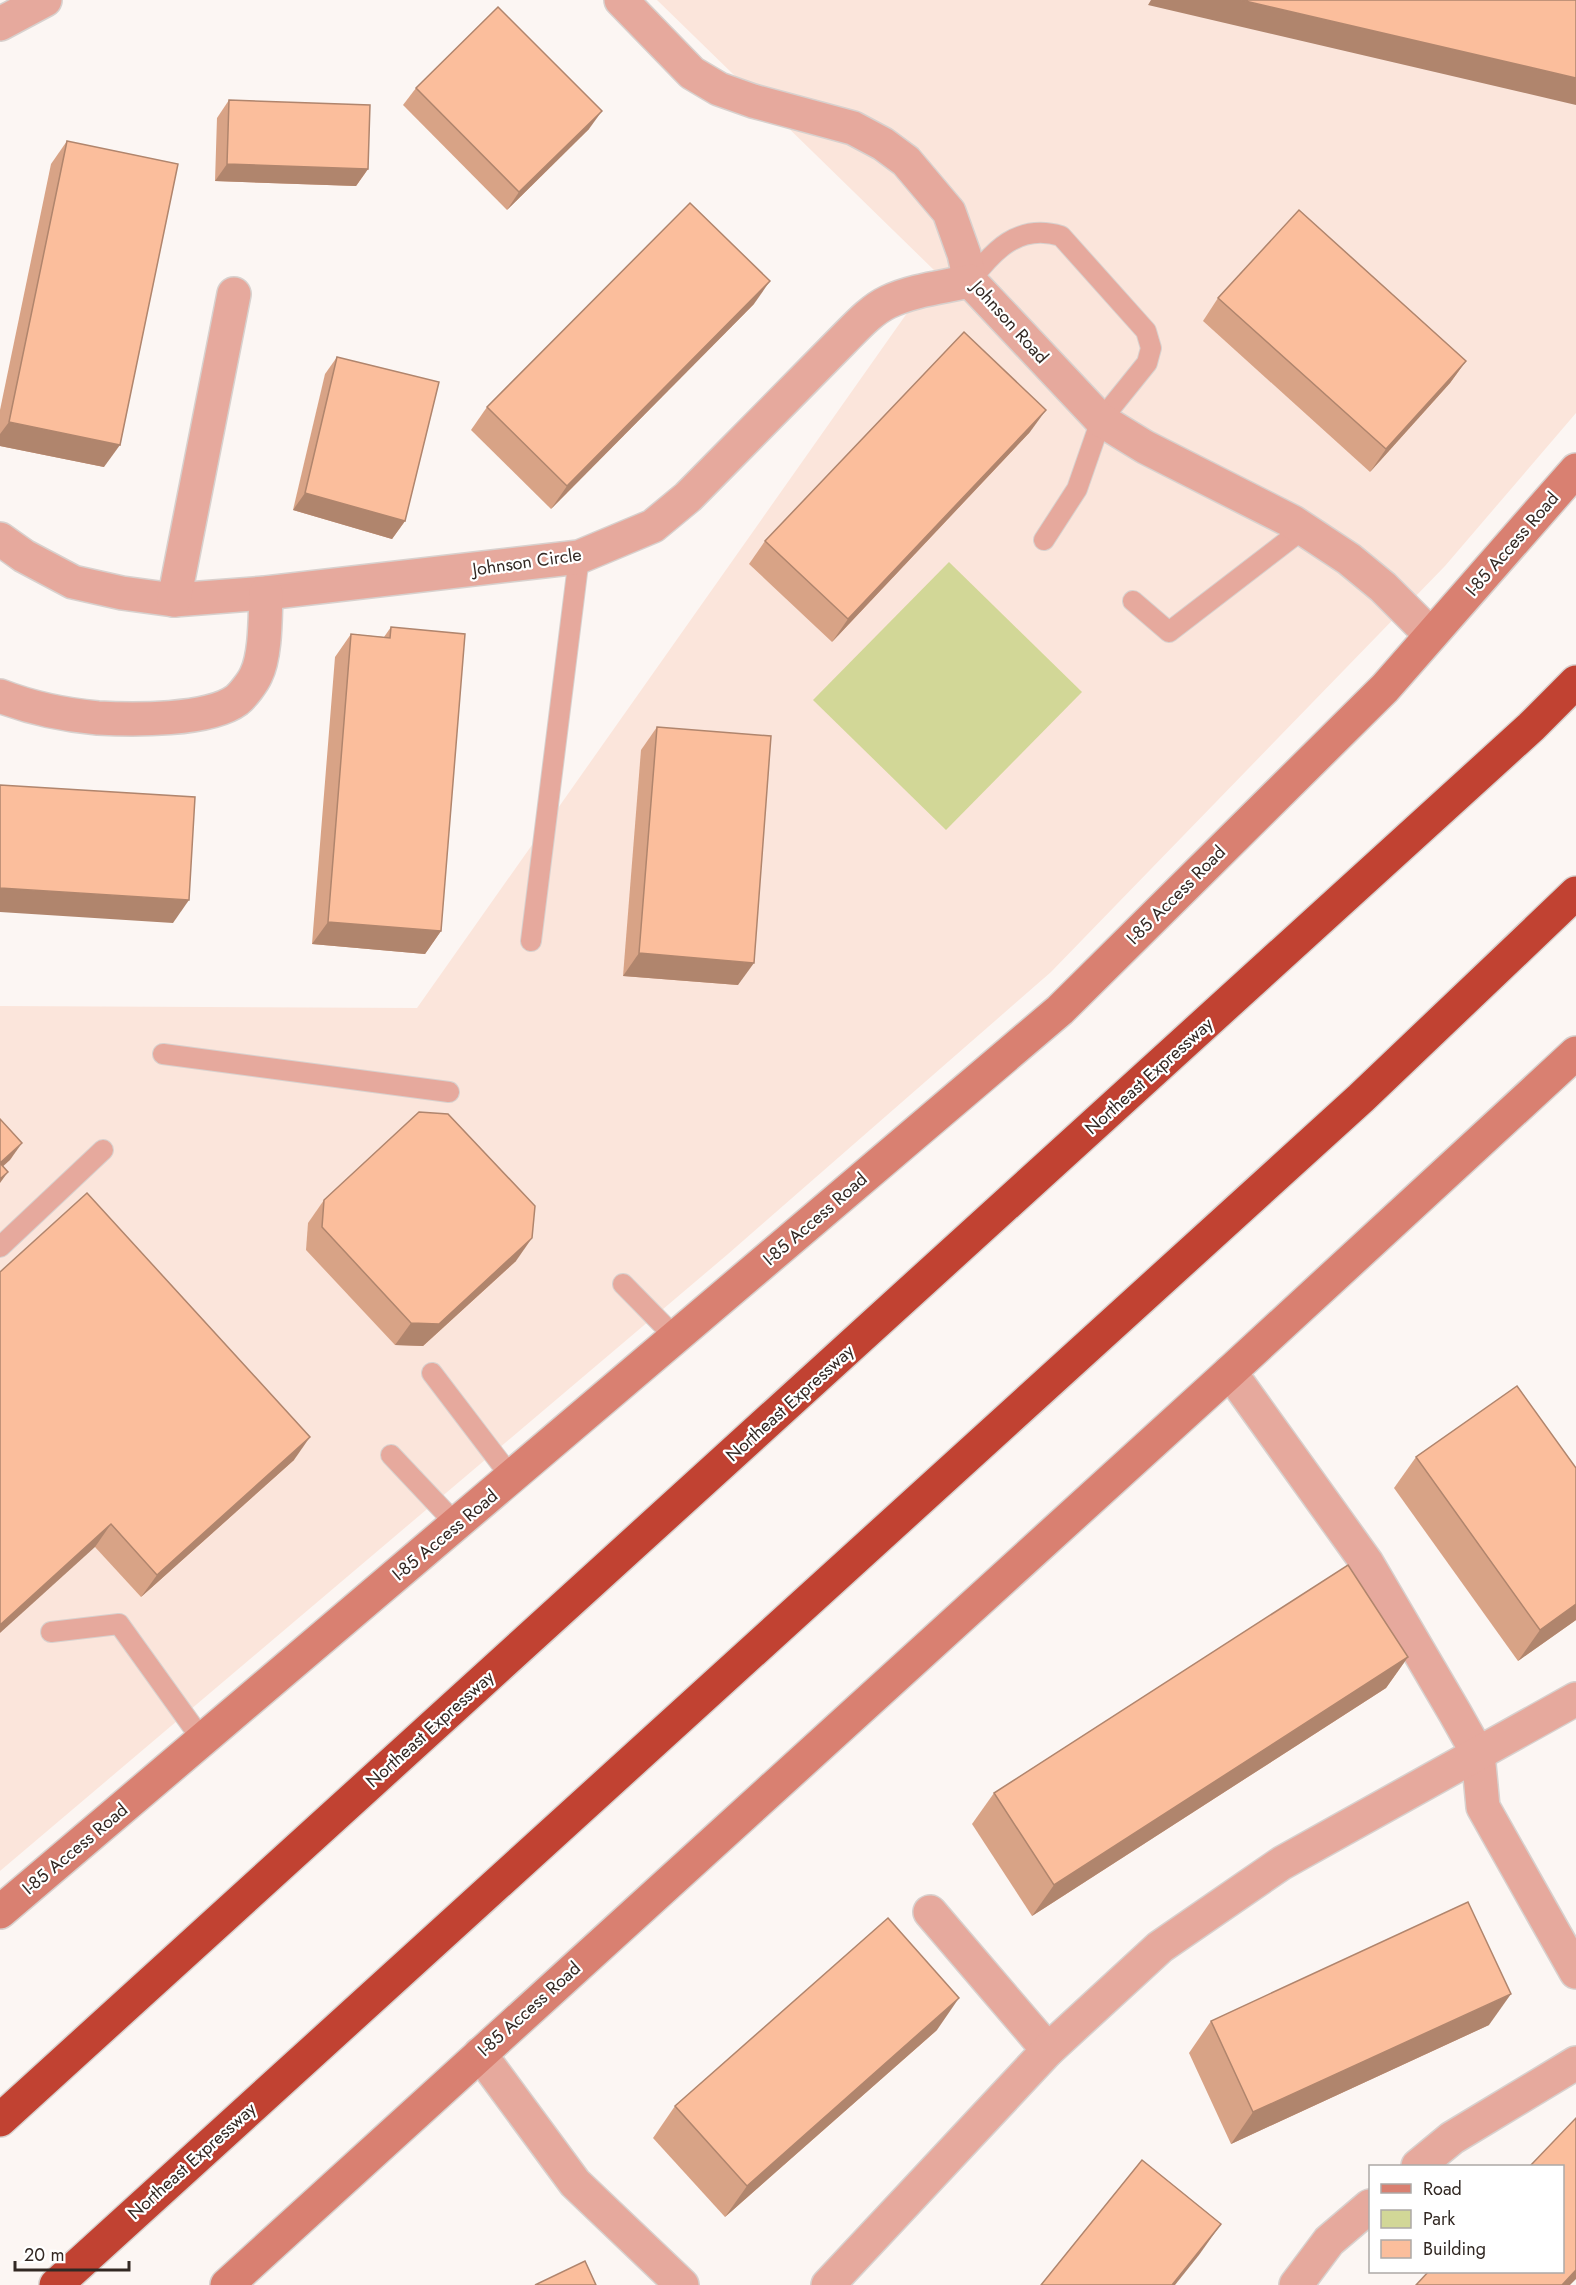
<svg xmlns="http://www.w3.org/2000/svg" width="1576" height="2285" viewBox="0 0 1576 2285" font-family="Jost,sans-serif">
  <style>
    .built { fill: #fbe5db }
    .green { fill: #d2d797 }
    .lines { fill: none; stroke-linecap: round; stroke-linejoin: round }
    .lane-casing { stroke: #d8d1ce; stroke-width: 22 }
    .street-casing { stroke: #d8d1ce; stroke-width: 36 }
    .secondary-casing { stroke: #d8d1ce; stroke-width: 36 }
    .highway-casing { stroke: #d8d1ce; stroke-width: 36 }
    .lane { stroke: #e6a99d; stroke-width: 20 }
    .street { stroke: #e6a99d; stroke-width: 33 }
    .secondary { stroke: #d98071; stroke-width: 33 }
    .highway { stroke: #c14232; stroke-width: 33 }
    .wall { fill: #d8a386 }
    .shaded-wall { fill: #b0856d }
    .building { fill: #fbbe9c; stroke: #b0856d; stroke-width: 1.5 }
    .labels { text-anchor: middle; dominant-baseline: central; stroke-width: 4.5; stroke-linejoin: round; paint-order: stroke }
    .street-label { font-size: 18px; fill: #322823; stroke: #fff }
  </style>
  <rect width="100%" height="100%" fill="#fcf6f3"/>
  <path class="built" d="M657,0H1576V413L1445,566L1051,972L728,1254L0,1871V1006L417,1008L936,272Z"/>
  <path class="green" d="M949,562L1082,692L946,830L813,700Z"/>
  <g class="lines">
    <g class="lane-casing">
      <g id="lane">
        <path d="M970,281C993,251 1018,223 1061,236L1146,331L1151,348L1147,363L1101,420L1077,489L1044,540"/>
        <path d="M1133,601L1169,632L1303,529"/>
        <path d="M531,941L579,557"/>
        <path d="M163,1054L449,1092"/>
        <path d="M0,1247L103,1150"/>
        <path d="M623,1284L676,1338"/>
        <path d="M432,1373L512,1478"/>
        <path d="M391,1455L457,1525"/>
        <path d="M51,1632L119,1624L203,1741"/>
      </g>
    </g>
    <g class="street-casing">
      <g id="street">
        <path d="M621,0L692,73L719,89L753,101L853,128L883,144L906,161L949,212L964,254L970,281L1101,420L1145,447L1293,522L1349,559L1383,587L1431,635"/>
        <path d="M0,24L45,0"/>
        <path d="M0,539L24,556L73,582L122,593L174,600L266,593L579,557L653,526L688,497L842,341C856,327 871,310 888,302C913,290 944,287 970,281"/>
        <path d="M174,600L234,294"/>
        <path d="M0,696C31,708 65,715 98,718C132,720 209,721 237,700C243,695 253,682 256,675C266,655 265,616 266,593"/>
        <path d="M1230,1372L1367,1563L1455,1713L1478,1754L1483,1807L1576,1972"/>
        <path d="M930,1912L1048,2050"/>
        <path d="M480,2054L575,2183L682,2285"/>
        <path d="M1418,2166L1452,2138L1576,2063"/>
        <path d="M828,2285L1048,2050L1160,1947L1282,1863L1576,1699"/>
        <path d="M1296,2285L1329,2241L1370,2206"/>
      </g>
    </g>
    <g class="secondary-casing">
      <g id="secondary">
        <path d="M0,1912L1060,1010L1385,688L1576,470"/>
        <path d="M227,2285L1230,1372L1576,1053"/>
      </g>
    </g>
    <g class="highway-casing">
      <g id="highway">
        <path d="M0,2120L1531,727L1576,682"/>
        <path d="M56,2285L1361,1098L1576,893"/>
      </g>
    </g>
    <use href="#lane" class="lane"/>
    <use href="#street" class="street"/>
    <use href="#secondary" class="secondary"/>
    <use href="#highway" class="highway"/>
  </g>
  <g class="wall">
    <path d="M416,88L589,129L507,210L403,105Z"/>
    <path d="M229,100L368,169L356,186L215,181L217,118Z"/>
    <path d="M67,141L104,467L0,446V410L51,164Z"/>
    <path d="M1218,298L1466,361L1450,383L1370,472L1203,321Z"/>
    <path d="M754,304L551,509L471,430L487,407Z"/>
    <path d="M337,357L405,521L392,539L293,510L325,374Z"/>
    <path d="M1030,432L832,642L749,564L765,541Z"/>
    <path d="M391,627L441,931L425,954L312,944L335,657L351,634L384,637Z"/>
    <path d="M657,727L738,985L623,976L641,750Z"/>
    <path d="M324,1200L516,1261L423,1346L395,1345L306,1250L308,1223Z"/>
    <path d="M0,1272L294,1460L141,1597L95,1547Z"/>
    <path d="M1416,1457L1576,1468V1620L1518,1661L1394,1488Z"/>
    <path d="M1408,1657L1386,1688L1032,1916L972,1824L994,1793Z"/>
    <path d="M1211,2021L1489,2025L1231,2144L1189,2053Z"/>
    <path d="M937,2030L725,2217L653,2138L675,2106Z"/>
  </g>
  <g class="shaded-wall">
    <path d="M1151,0H1241L1576,78V105L1148,5Z"/>
    <path d="M602,111L589,129L507,210L519,192Z"/>
    <path d="M227,164L368,169L356,186L215,181Z"/>
    <path d="M770,281L754,304L551,509L567,486Z"/>
    <path d="M1466,361L1450,383L1370,472L1386,449Z"/>
    <path d="M1046,410L1030,432L832,642L848,619Z"/>
    <path d="M9,422L120,445L104,467L0,446V434Z"/>
    <path d="M305,493L405,521L392,539L293,510Z"/>
    <path d="M0,888L189,900L173,923L0,912Z"/>
    <path d="M328,922L441,931L425,954L312,944Z"/>
    <path d="M639,953L754,963L738,985L623,976Z"/>
    <path d="M22,1143L10,1160L0,1169V1163Z"/>
    <path d="M8,1172L0,1183V1179Z"/>
    <path d="M532,1238L516,1261L423,1346L395,1345L411,1323Z"/>
    <path d="M310,1437L294,1460L141,1597L157,1575Z"/>
    <path d="M111,1524L95,1547L0,1633V1625Z"/>
    <path d="M1576,1604V1620L1518,1661L1540,1630Z"/>
    <path d="M1408,1657L1386,1688L1032,1916L1054,1885Z"/>
    <path d="M1511,1994L1489,2025L1231,2144L1253,2112Z"/>
    <path d="M959,1998L937,2030L725,2217L747,2186Z"/>
    <path d="M1221,2224L1199,2255L1175,2285H1172Z"/>
    <path d="M1576,2270V2279L1570,2285H1562Z"/>
  </g>
  <g class="building">
    <path d="M1241,0H1576V78Z"/>
    <path d="M498,7L602,111L519,192L416,88Z"/>
    <path d="M229,100L370,105L368,169L227,164Z"/>
    <path d="M67,141L178,164L120,445L9,422Z"/>
    <path d="M690,203L770,281L567,486L487,407Z"/>
    <path d="M1299,210L1466,361L1386,449L1218,298Z"/>
    <path d="M964,332L1046,410L848,619L765,541Z"/>
    <path d="M337,357L439,382L405,521L305,493Z"/>
    <path d="M391,627L465,634L441,931L328,922L351,634L390,638Z"/>
    <path d="M657,727L771,736L754,963L639,953Z"/>
    <path d="M0,785L195,797L189,900L0,888Z"/>
    <path d="M419,1112L448,1114L535,1206L532,1238L439,1324L411,1323L322,1227L324,1200Z"/>
    <path d="M0,1119L22,1143L0,1163L8,1172L0,1179Z"/>
    <path d="M87,1193L310,1437L157,1575L111,1524L0,1625V1272Z"/>
    <path d="M1517,1386L1576,1468V1604L1540,1630L1416,1457Z"/>
    <path d="M1348,1565L1408,1657L1054,1885L994,1793Z"/>
    <path d="M1468,1902L1511,1994L1253,2112L1211,2021Z"/>
    <path d="M888,1918L959,1998L747,2186L675,2106Z"/>
    <path d="M1576,2118V2270L1562,2285H1416L1429,2271H1563V2166H1530Z"/>
    <path d="M1142,2160L1221,2224L1172,2285H1041Z"/>
    <path d="M585,2261L596,2285H535Z"/>
  </g>
  <g class="labels">
    <g class="street-label">
      <text transform="translate(1010 322) rotate(48)">Johnson Road</text>
      <text transform="translate(1512 544) rotate(-49)">I-85 Access Road</text>
      <text transform="translate(527 562) rotate(-8)">Johnson Circle</text>
      <text transform="translate(1176 895) rotate(-45)">I-85 Access Road</text>
      <text transform="translate(1149 1076) rotate(-42)">Northeast Expressway</text>
      <text transform="translate(815 1219) rotate(-41)">I-85 Access Road</text>
      <text transform="translate(790 1403) rotate(-42)">Northeast Expressway</text>
      <text transform="translate(445 1535) rotate(-40)">I-85 Access Road</text>
      <text transform="translate(430 1729) rotate(-42)">Northeast Expressway</text>
      <text transform="translate(75 1849) rotate(-40)">I-85 Access Road</text>
      <text transform="translate(529 2009) rotate(-42)">I-85 Access Road</text>
      <text transform="translate(192 2161) rotate(-42)">Northeast Expressway</text>
    </g>
  </g>
  <rect x="1369" y="2165" width="195" height="108" fill="#ffffff" stroke="#ada9a7" stroke-width="1.5"/>
  <rect x="1381" y="2184" width="30" height="9" fill="#d98071" stroke="#ada9a7" stroke-width="1.5"/>
  <text x="1423" y="2195" font-size="18" fill="#322823">Road</text>
  <rect x="1381" y="2210" width="30" height="18" fill="#d2d797" stroke="#ada9a7" stroke-width="1.5"/>
  <text x="1423" y="2225" font-size="18" fill="#322823">Park</text>
  <rect x="1381" y="2240" width="30" height="18" fill="#fbbe9c" stroke="#ada9a7" stroke-width="1.5"/>
  <text x="1423" y="2255" font-size="18" fill="#322823">Building</text>
  <path d="M15 2261v9h114v-9" fill="none" stroke="#322823" stroke-width="3"/>
  <text x="24" y="2261" font-size="18" fill="#322823" stroke="#ffffff" stroke-width="4.5" paint-order="stroke">20 m</text>
</svg>
